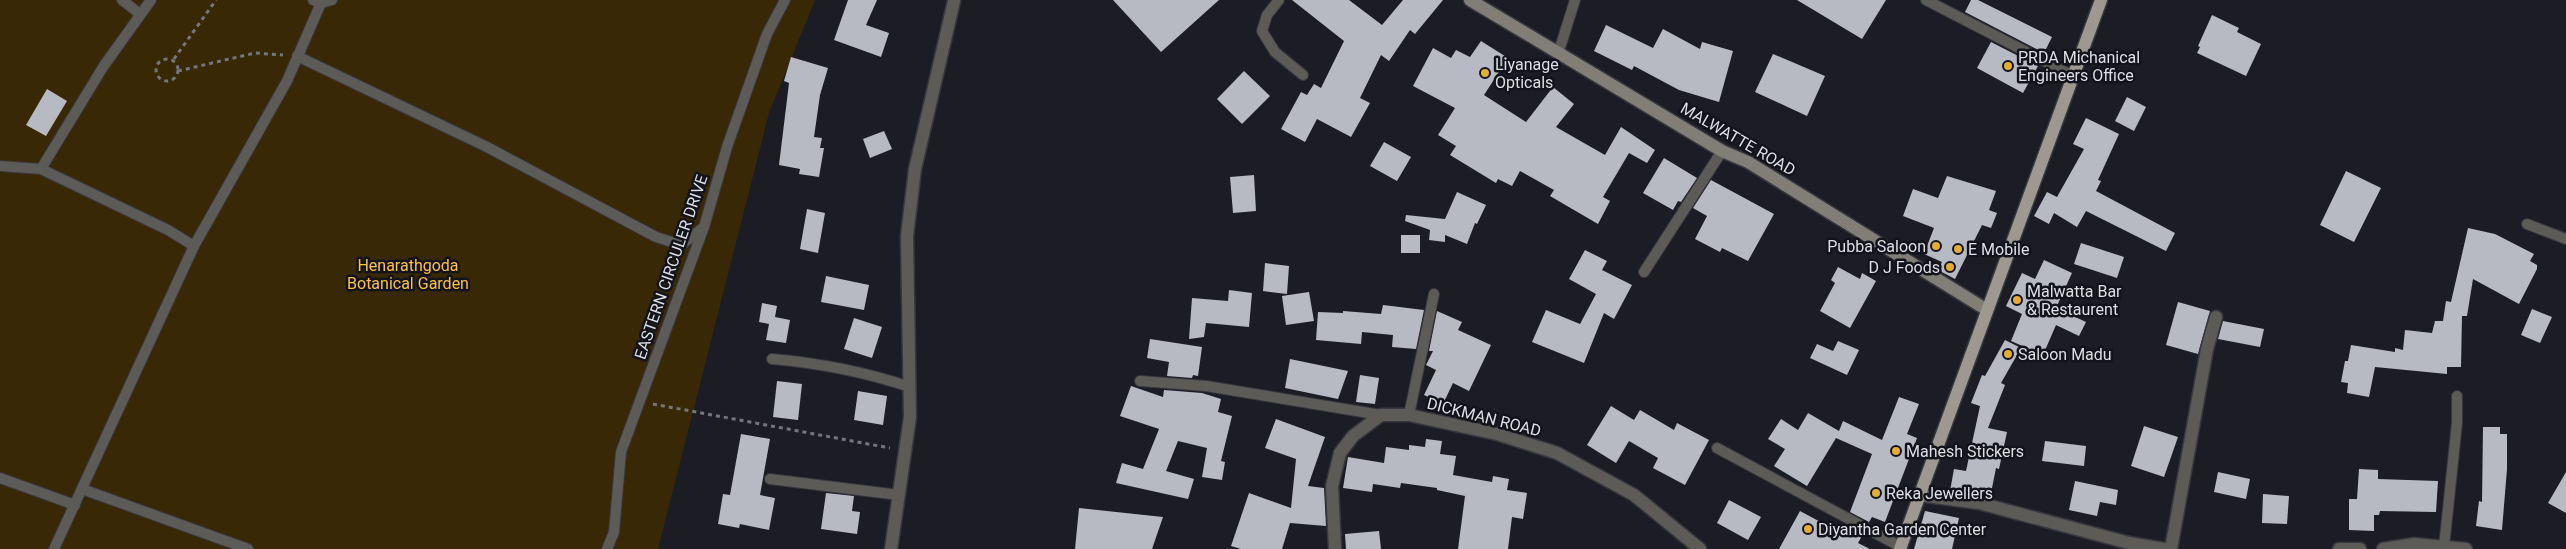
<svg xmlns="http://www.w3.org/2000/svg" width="2566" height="549" viewBox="0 0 2566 549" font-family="Roboto,sans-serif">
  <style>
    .green { fill: #392805 }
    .building { fill: #b7b9c3 }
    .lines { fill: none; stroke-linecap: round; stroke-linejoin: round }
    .lane-casing { stroke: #37383f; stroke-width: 12 }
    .street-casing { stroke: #37383f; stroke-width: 15 }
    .secondary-casing { stroke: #37383f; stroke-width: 15 }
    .primary-casing { stroke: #37383f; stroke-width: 15 }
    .path { stroke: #75767c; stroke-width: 3; stroke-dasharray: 4 4; stroke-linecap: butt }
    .lane { stroke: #5d5b57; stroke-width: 10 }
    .street { stroke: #5d5b57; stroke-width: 12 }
    .secondary { stroke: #817e78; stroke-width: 12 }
    .primary { stroke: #9d9991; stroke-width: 12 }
    .poi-dot { fill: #e5ad36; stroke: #13141b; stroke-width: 2 }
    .labels { text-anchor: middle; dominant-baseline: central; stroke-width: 5; stroke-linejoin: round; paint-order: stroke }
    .poi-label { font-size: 16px; fill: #dedfe5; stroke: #13141b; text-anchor: start }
    .street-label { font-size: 16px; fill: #dedfe5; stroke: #13141b }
    .park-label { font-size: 16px; fill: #ffc03a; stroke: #13141b }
  </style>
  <rect width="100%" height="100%" fill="#1c1d24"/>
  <path class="green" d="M0,0H815L769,113L658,549H0Z"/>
  <g class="building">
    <path d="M848,0H877L866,25L889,33L881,57L834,40Z"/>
    <path d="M1113,0H1219L1161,52Z"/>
    <path d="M1292,0H1349L1382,25L1403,0H1443L1415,34L1410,30L1389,61L1381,55L1360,98L1370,103L1351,137L1317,119L1305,142L1281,129L1301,92L1307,95L1314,84L1321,88L1344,41Z"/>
    <path d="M1797,0H1886L1862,39Z"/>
    <path d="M1971,0H1978L2052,37L2044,53L1965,12Z"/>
    <path d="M2212,15L2239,28L2237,32L2261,44L2246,76L2197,53L2200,47L2198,46Z"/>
    <path d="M1606,25L1653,48L1663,29L1700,49L1702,42L1733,51L1719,102L1679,90L1634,66L1632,70L1594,51Z"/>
    <path d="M1481,41L1508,58L1484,95L1526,122L1553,87L1574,104L1556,127L1605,155L1621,127L1655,150L1647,163L1629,153L1603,197L1610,201L1598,224L1550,196L1554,190L1520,171L1512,186L1498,179L1496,183L1450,155L1456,146L1438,135L1455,108L1413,86L1433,48L1451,58L1456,50L1470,57Z"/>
    <path d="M1991,42L2038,66L2023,93L1977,68Z"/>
    <path d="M1773,54L1825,76L1807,116L1755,92Z"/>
    <path d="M791,57L828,68L820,95L814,137L822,138L820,148H824L819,177L799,174L800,169L779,165L789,83L784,81Z"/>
    <path d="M1244,71L1270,96L1242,124L1217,99Z"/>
    <path d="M47,89L67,101L46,136L26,125Z"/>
    <path d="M2127,97L2146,107L2134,131L2115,121Z"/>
    <path d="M2086,118L2119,134L2098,180L2101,181L2096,191L2175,233L2166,251L2086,211L2077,227L2054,213L2049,224L2034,216L2047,192L2057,197L2084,149L2073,144Z"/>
    <path d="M884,131L892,149L870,158L863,139Z"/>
    <path d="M1384,142L1411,157L1397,181L1370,166Z"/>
    <path d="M1664,158L1697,178L1681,202L1678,201L1673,210L1643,193Z"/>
    <path d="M2346,171L2381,188L2354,242L2320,225Z"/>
    <path d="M1254,175L1256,211L1233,213L1230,177Z"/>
    <path d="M1947,176L1996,191L1989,210L1997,213L1991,228L1982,225L1955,279L1938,270L1942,262L1924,254L1934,228L1903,216L1913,189L1938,198Z"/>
    <path d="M1711,180L1774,214L1748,261L1722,248L1720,252L1695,239L1707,216L1693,208Z"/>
    <path d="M1457,192L1486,205L1477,224L1475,223L1467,244L1445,235V242L1429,240L1430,230L1405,221L1406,215L1445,219Z"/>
    <path d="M807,209L825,213L818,253L800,249Z"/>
    <path d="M2468,228L2495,234L2534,254L2530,261L2537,265V269L2519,304L2473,279L2467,316H2462L2461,367H2447V374L2375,367L2369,397L2347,393L2348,383L2341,382L2345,361H2348L2351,345L2395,352V348L2403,350L2405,330L2432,333L2435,321H2443L2446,301L2451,302Z"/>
    <rect x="1401" y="235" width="19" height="18"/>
    <path d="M2081,243L2124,257L2117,278L2074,264Z"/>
    <path d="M1585,250L1607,261L1602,270L1632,285L1614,319L1604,313L1584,363L1532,342L1546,310L1580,324L1596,294L1569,279Z"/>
    <path d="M2044,260L2072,273L2056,308L2086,322L2079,336L2056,325L2043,355L2011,341L2022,314L2006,306L2022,273L2035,279Z"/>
    <path d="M1265,263L1289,266L1287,294L1263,291Z"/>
    <path d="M1838,267L1860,279L1862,273L1876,281L1850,328L1820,311L1835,283L1831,280Z"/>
    <path d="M826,276L869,285L864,310L821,302Z"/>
    <path d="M1229,290L1252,293L1249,327L1206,323L1204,337L1189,339L1192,298L1228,301Z"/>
    <path d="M1309,292L1314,321L1286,325L1282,296Z"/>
    <path d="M2178,302L2210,311L2198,354L2166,345Z"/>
    <path d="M762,303L777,306L775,317L790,320L786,343L766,340L769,324L759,322Z"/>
    <path d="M1383,305L1424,310L1416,349L1392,347L1393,335L1362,332L1361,344L1316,340L1318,312L1343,313V311L1381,314Z"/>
    <path d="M2532,309L2552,317L2540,343L2521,335Z"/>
    <path d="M1437,311L1462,322L1458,330L1491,345L1469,391L1453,383L1443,404L1424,395L1436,370L1426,365L1433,351H1429Z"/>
    <path d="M854,318L882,327L872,358L844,349Z"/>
    <path d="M2223,321L2264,329L2260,347L2218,339Z"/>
    <path d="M1150,339L1202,347L1198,376L1193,375L1192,378L1167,376L1169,362L1147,358Z"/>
    <path d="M2005,340L2021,348L2001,383L2005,385L1988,428L2007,432L1999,469L1996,468L1990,498L1950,491L1954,469L1966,471L1980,406L1971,403L1982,375L1985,376Z"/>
    <path d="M1838,341L1859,350L1847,375L1810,358L1817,344L1833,351Z"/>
    <path d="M1290,359L1348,371L1338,399L1285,388Z"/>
    <path d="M1360,375L1379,378L1375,404L1356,402Z"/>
    <path d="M777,381L802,384L798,420L773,417Z"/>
    <path d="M1131,386L1163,397L1164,390L1202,393L1221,399L1218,412L1232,416L1221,461L1225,462L1222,480L1202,477L1207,448L1178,441L1166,471L1194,479L1188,499L1116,483L1122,463L1143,469L1159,429L1120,416Z"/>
    <path d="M858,391L887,396L883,425L854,420Z"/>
    <path d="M1899,397L1919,404L1907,434L1917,438L1885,522L1872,517L1869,522L1850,512L1872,454L1836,438L1807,486L1774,466L1785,449L1768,439L1781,419L1798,430L1808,413L1839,431L1843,421L1882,440Z"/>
    <path d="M1611,406L1634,420L1640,410L1674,430L1677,423L1709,440L1685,485L1653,468L1658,458L1629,441L1616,463L1587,445Z"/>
    <path d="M1276,419L1325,437L1308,486L1324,488L1326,526L1290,523L1282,549H1241L1231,546L1249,493L1291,508L1296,459L1265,448Z"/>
    <path d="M2144,426L2178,437L2164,477L2131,466Z"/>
    <path d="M2483,427H2500V434H2507V469L2502,530L2476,526L2479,501L2482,502Z"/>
    <path d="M741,434L770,439L760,495L775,498L769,530L740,524L739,528L718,524L723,494L730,495Z"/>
    <path d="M1426,439L1442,441L1440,454L1456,456L1453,475L1492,482L1493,476L1509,479L1507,490L1527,493L1523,519L1512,517L1508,549H1458L1465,496L1437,490V488L1401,483L1400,488L1373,484L1372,492L1343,488L1348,457L1384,463L1386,447L1409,450V445L1425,447Z"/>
    <path d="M2045,441L2086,446L2084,466L2042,461Z"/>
    <path d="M2359,469L2378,470V479L2438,481L2436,512L2380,511L2379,515H2374V531L2349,530V499H2357Z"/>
    <path d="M2218,472L2250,479L2246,499L2214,492Z"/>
    <path d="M2566,472V513L2548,503Z"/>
    <path d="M2075,481L2118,490L2116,505L2100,502L2097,516L2069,510Z"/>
    <path d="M826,493L854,496L852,511L860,512L857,534L821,529Z"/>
    <path d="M2263,494L2289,496L2287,524L2262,523Z"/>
    <path d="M1729,500L1761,517L1748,540L1717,523Z"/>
    <path d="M1079,508L1163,517L1152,549H1075Z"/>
    <path d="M1800,511L1841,533L1845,524L1863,534L1858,543L1870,549H1779Z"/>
    <path d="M1925,511L1959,518L1952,549H1914Z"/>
    <path d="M1379,531L1381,549H1346L1345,534Z"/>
  </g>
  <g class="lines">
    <g class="lane-casing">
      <g id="lane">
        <path d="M122,0L140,14"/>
        <path d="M313,0L321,3L332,0"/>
        <path d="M1279,0L1267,15L1262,31L1275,52L1303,75"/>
        <path d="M1926,0L2073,76"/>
        <path d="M1559,51L1575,0"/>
        <path d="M297,56L487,147L656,237L681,245L704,227"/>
        <path d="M0,166L41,169L168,230L194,246"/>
        <path d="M41,169L103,67L151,0"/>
        <path d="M2527,224L2566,239"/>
        <path d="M1644,272L1722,151"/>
        <path d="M772,359C819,363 865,372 910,387"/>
        <path d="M1140,381L1206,386L1381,415"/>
        <path d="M1409,415L1434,294"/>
        <path d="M1717,448L1901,547"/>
        <path d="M0,478L75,505"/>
        <path d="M770,479L899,495"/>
        <path d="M82,489L248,549"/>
        <path d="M2444,547L2457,423V396"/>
        <path d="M54,549L194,246L287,81L321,3"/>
        <path d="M607,549L614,532L621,452L704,227L727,147L767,34L785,0"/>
      </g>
    </g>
    <g class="street-casing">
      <g id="street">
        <path d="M1919,495L1979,503L2129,543L2164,549"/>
        <path d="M891,549L910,417L907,236L915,169L954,1"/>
        <path d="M1335,549L1332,486L1340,453L1353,436L1381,415H1409L1497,434L1557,453L1634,495L1700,549"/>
        <path d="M2171,549L2207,349L2216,317"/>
        <path d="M2339,549H2360"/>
        <path d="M2383,549L2414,544L2466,549"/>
      </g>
    </g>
    <g class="secondary-casing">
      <path id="secondary" d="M1470,0L1722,151L1748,162L1987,310"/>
    </g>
    <g class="primary-casing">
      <path id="primary" d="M1900,549L2101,0"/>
    </g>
    <g class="path">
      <circle cx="167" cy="70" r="11"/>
      <path d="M174,59L216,0"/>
      <path d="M178,71L255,53L283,55"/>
      <path d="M653,404L890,448"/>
    </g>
    <use href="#lane" class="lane"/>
    <use href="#street" class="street"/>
    <use href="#secondary" class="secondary"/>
    <use href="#primary" class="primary"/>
  </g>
  <g class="poi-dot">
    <circle cx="2008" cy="66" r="5"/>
    <circle cx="1485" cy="73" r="5"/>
    <circle cx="1936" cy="246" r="5"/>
    <circle cx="1958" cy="249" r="5"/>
    <circle cx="1950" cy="267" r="5"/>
    <circle cx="2017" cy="300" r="5"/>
    <circle cx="2008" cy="354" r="5"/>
    <circle cx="1896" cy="451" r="5"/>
    <circle cx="1876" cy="493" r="5"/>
    <circle cx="1808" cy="529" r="5"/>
  </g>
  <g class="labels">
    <g class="poi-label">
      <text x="2018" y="57">PRDA Michanical<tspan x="2018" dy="18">Engineers Office</tspan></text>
      <text x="1495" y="64">Liyanage<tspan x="1495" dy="18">Opticals</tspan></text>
      <text x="1926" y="246" text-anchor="end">Pubba Saloon</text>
      <text x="1968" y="249">E Mobile</text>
      <text x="1940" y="267" text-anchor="end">D J Foods</text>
      <text x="2027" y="291">Malwatta Bar<tspan x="2027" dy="18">&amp; Restaurent</tspan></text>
      <text x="2018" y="354">Saloon Madu</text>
      <text x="1906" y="451">Mahesh Stickers</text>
      <text x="1886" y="493">Reka Jewellers</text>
      <text x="1818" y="529">Diyantha Garden Center</text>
    </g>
    <g class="street-label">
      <text transform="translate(1738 139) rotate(30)">MALWATTE ROAD</text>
      <text transform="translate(671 267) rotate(-71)">EASTERN CIRCULER DRIVE</text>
      <text transform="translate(1484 417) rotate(14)">DICKMAN ROAD</text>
    </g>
    <g class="park-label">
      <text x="408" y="265">Henarathgoda<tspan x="408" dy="18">Botanical Garden</tspan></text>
    </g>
  </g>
</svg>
